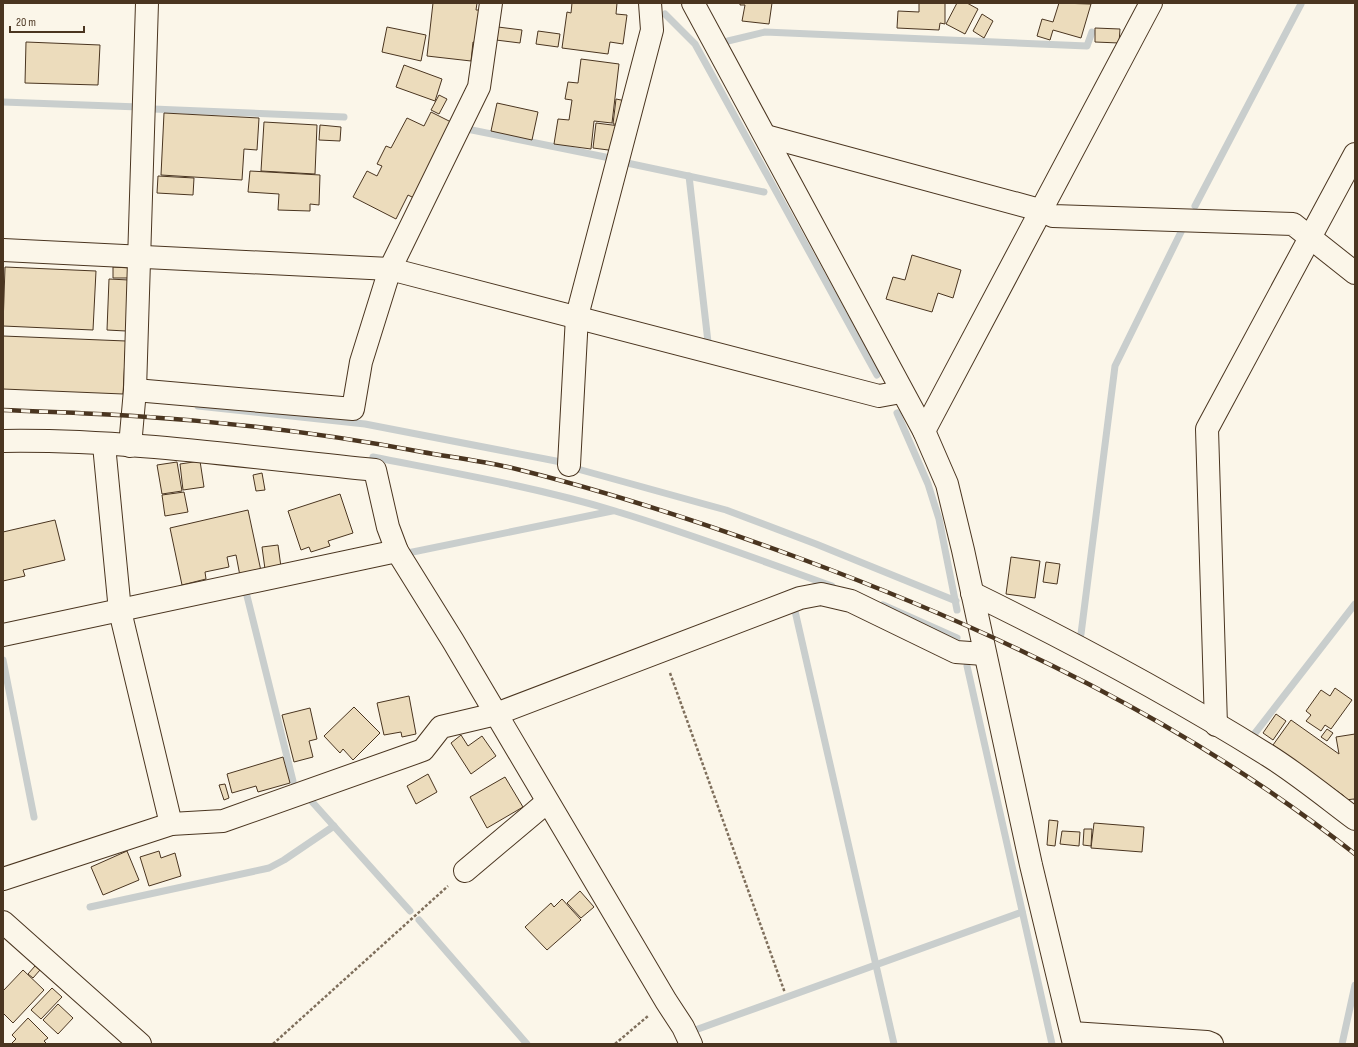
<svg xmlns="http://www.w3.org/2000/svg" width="1358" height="1047" viewBox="0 0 1358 1047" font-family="'Sofia Sans Condensed',sans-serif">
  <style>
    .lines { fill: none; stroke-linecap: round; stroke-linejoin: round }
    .stream { stroke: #c9cecd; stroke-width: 7 }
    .building { fill: #ecdcbc; stroke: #4a3520 }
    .minor-casing { stroke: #4a3520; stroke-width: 24 }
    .path { stroke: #7f6f5c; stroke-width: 2.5; stroke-dasharray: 3 2; stroke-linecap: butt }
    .minor { stroke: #fbf6e9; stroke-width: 22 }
    .rail-casing { stroke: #4a3520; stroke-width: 4.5 }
    .rail { stroke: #fbf6e9; stroke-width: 3; stroke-dasharray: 9; stroke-linecap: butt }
  </style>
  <rect width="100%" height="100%" fill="#fbf6e9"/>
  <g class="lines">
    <g class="stream">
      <path d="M665,14L695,44L877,375"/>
      <path d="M728,41L765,32L1087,46L1092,32"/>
      <path d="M3,102L139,107"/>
      <path d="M153,109L344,117"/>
      <path d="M467,129L610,158"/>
      <path d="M627,163L764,192"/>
      <path d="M689,176L708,342"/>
      <path d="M1195,206L1301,4"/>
      <path d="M198,406L365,424L561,462"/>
      <path d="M897,413L928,484L939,519L957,610"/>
      <path d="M373,457C454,473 536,487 615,511C688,533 760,560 832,586"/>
      <path d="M574,468L726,510L816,544L956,601"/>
      <path d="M403,554L612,511"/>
      <path d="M246,592L293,781"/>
      <path d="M883,605L957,638"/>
      <path d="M795,611L894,1044"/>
      <path d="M1081,634L1115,366L1181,232"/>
      <path d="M3,660L34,817"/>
      <path d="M967,666L1052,1044"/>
      <path d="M1252,737L1355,604"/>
      <path d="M306,795L410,911"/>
      <path d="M90,907L269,868L284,860L334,826"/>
      <path d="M419,920L527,1044"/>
      <path d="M687,1033L1022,912"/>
      <path d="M1342,1044L1355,985"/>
    </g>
  </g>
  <g class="building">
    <path d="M433,3H477L476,10H482L478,43L473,42L471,61L427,56Z"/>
    <path d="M572,3H617L616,14L627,15L623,44L610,42L608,54L562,48L567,12L571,13Z"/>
    <path d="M740,3H772L769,24L742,21L745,5H740Z"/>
    <path d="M919,3H945V24L940,23L939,30L897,28L898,11L919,12Z"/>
    <path d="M957,3H967L978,9L965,34L946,24Z"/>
    <path d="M1059,3L1091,4L1081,38L1053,30L1050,40L1037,36L1042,19L1053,22Z"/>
    <path d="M982,14L993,21L984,38L973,31Z"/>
    <path d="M387,27L426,35L421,61L382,52Z"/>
    <path d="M498,27L522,30L520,43L496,40Z"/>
    <path d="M1095,28L1120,29L1119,43L1095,42Z"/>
    <path d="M538,31L560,34L558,47L536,44Z"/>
    <path d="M26,42L100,45L98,85L25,83Z"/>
    <path d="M581,59L619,64L612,123L594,121L591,149L554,144L558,119L569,120L572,100L565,99L568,82L578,83Z"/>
    <path d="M404,65L442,79L435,101L396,87Z"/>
    <path d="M439,95L447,99L439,114L431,110Z"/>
    <path d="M616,99L626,101L624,125L613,124Z"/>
    <path d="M497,103L538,112L532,140L491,131Z"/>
    <path d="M431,112L453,123L414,198L408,195L396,219L353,197L367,171L377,176L382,166L377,164L386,146L391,148L407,118L424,126Z"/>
    <path d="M164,113L259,118L257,150L244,149L242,180L161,175Z"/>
    <path d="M264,122L317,125L315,174L261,171Z"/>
    <path d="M596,123L620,126L616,151L593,148Z"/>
    <path d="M320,125L341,127L340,141L319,140Z"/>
    <path d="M250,171L320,175L319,205L310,204V211L278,210L279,194L248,192Z"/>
    <path d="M158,176L194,178L193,195L157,193Z"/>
    <path d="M912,255L961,270L953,298L938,293L932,312L886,299L893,277L905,280Z"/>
    <path d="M5,267L96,271L93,330L3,326Z"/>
    <path d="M113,267L130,268L129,278H113Z"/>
    <path d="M109,279L129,280L126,331L107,330Z"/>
    <path d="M3,336L126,341L123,394L3,389Z"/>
    <path d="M200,461L204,487L183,490L180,464Z"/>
    <path d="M177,462L182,491L162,494L157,465Z"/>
    <path d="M262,473L265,490L256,491L253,475Z"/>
    <path d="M184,492L188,512L165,516L162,495Z"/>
    <path d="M340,494L353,533L328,541L330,546L311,552L309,547L301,550L288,511Z"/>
    <path d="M248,510L261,571L240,576L236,555L227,557L229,567L205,572L206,579L182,585L170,528Z"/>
    <path d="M55,520L65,560L23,570L25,576L3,581V532Z"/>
    <path d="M278,545L281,567L265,569L262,547Z"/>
    <path d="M1011,557L1040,561L1035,598L1006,594Z"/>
    <path d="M1046,562L1060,564L1057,584L1043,582Z"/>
    <path d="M1335,688L1352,700L1331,729L1325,725L1321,731L1306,721L1311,715L1306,711L1321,690L1330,696Z"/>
    <path d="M409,696L416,734L402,737L401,732L384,735L377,703Z"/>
    <path d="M354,707L380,733L353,760L343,749L340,753L324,736Z"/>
    <path d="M310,708L317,739L309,741L313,757L294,762L282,715Z"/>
    <path d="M1276,714L1286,721L1273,740L1263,733Z"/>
    <path d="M1291,720L1339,754L1336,737L1355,734V803L1354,799L1345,800L1344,796L1273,745Z"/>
    <path d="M1327,729L1333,733L1327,741L1321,737Z"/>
    <path d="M461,735L468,746L482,736L496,756L471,774L451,743Z"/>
    <path d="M283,757L290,783L258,792L256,786L232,793L227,774Z"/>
    <path d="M428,774L437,792L416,804L407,786Z"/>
    <path d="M505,777L523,807L487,828L470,797Z"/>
    <path d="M225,784L229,798L224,800L219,785Z"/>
    <path d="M1049,820L1058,821L1055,846L1047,845Z"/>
    <path d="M1094,823L1144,827L1142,852L1091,848Z"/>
    <path d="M1084,829H1092L1091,846L1083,845Z"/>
    <path d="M1062,831L1080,832L1079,846L1060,844Z"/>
    <path d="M127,851L139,880L103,895L91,867Z"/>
    <path d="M159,851L161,858L175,853L181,876L149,886L140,857Z"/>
    <path d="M580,891L594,907L581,918L567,903Z"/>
    <path d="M562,899L581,920L547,950L525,927L551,903L554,907Z"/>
    <path d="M35,966L40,970L33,978L28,974Z"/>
    <path d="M23,970L44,990L13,1023L3,1013V991Z"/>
    <path d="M52,988L62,997L41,1019L31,1010Z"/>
    <path d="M58,1004L73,1018L58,1034L43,1020Z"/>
    <path d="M28,1018L48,1038L44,1041L47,1044H11L16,1039L12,1035Z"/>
  </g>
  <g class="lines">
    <g class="minor-casing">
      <g id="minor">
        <path d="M693,3L924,431L947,484L963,550L1031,865L1074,1044"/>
        <path d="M766,136L1040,210L1053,216L1293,224L1355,273"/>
        <path d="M3,250L390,269L879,396L901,392"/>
        <path d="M135,390L353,409L361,362L390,269L479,87L491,3"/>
        <path d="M924,431L1151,3"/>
        <path d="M3,441C125,439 253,458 375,470L388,527L397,551L453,641L666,1001L683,1027L691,1044"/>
        <path d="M104,445L120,611L171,824"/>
        <path d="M130,446L135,390L147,3"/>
        <path d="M569,465L577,316L652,30L650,3"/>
        <path d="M972,593C1074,643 1173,696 1269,756C1299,775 1327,798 1355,819"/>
        <path d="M3,635L397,551"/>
        <path d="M1216,725L1207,429L1355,154"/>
        <path d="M465,871L547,802"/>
        <path d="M3,879L171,824L223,821L423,750L441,727L496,714L800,598L821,594L851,601L956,652L984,654"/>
        <path d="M3,922L140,1044"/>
        <path d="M1072,1033L1207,1042L1212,1044"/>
      </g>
    </g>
    <g class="path">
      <path d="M670,673L785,993"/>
      <path d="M273,1044L448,886"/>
      <path d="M615,1044L648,1016"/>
    </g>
    <use href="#minor" class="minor"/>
    <g class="rail-casing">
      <path id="rail" d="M3,410C47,412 90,413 134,416C230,422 327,434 422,452C451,457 480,461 508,467C607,491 704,523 799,558C997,631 1189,723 1355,854"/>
    </g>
    <use href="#rail" class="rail"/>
  </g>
  <rect width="1358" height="1047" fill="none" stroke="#4a3520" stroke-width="8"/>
  <path d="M10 26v6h74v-6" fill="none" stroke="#4a3520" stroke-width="2"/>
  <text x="16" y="26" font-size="12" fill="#4a3520" stroke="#fbf6e9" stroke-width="3" paint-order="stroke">20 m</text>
</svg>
